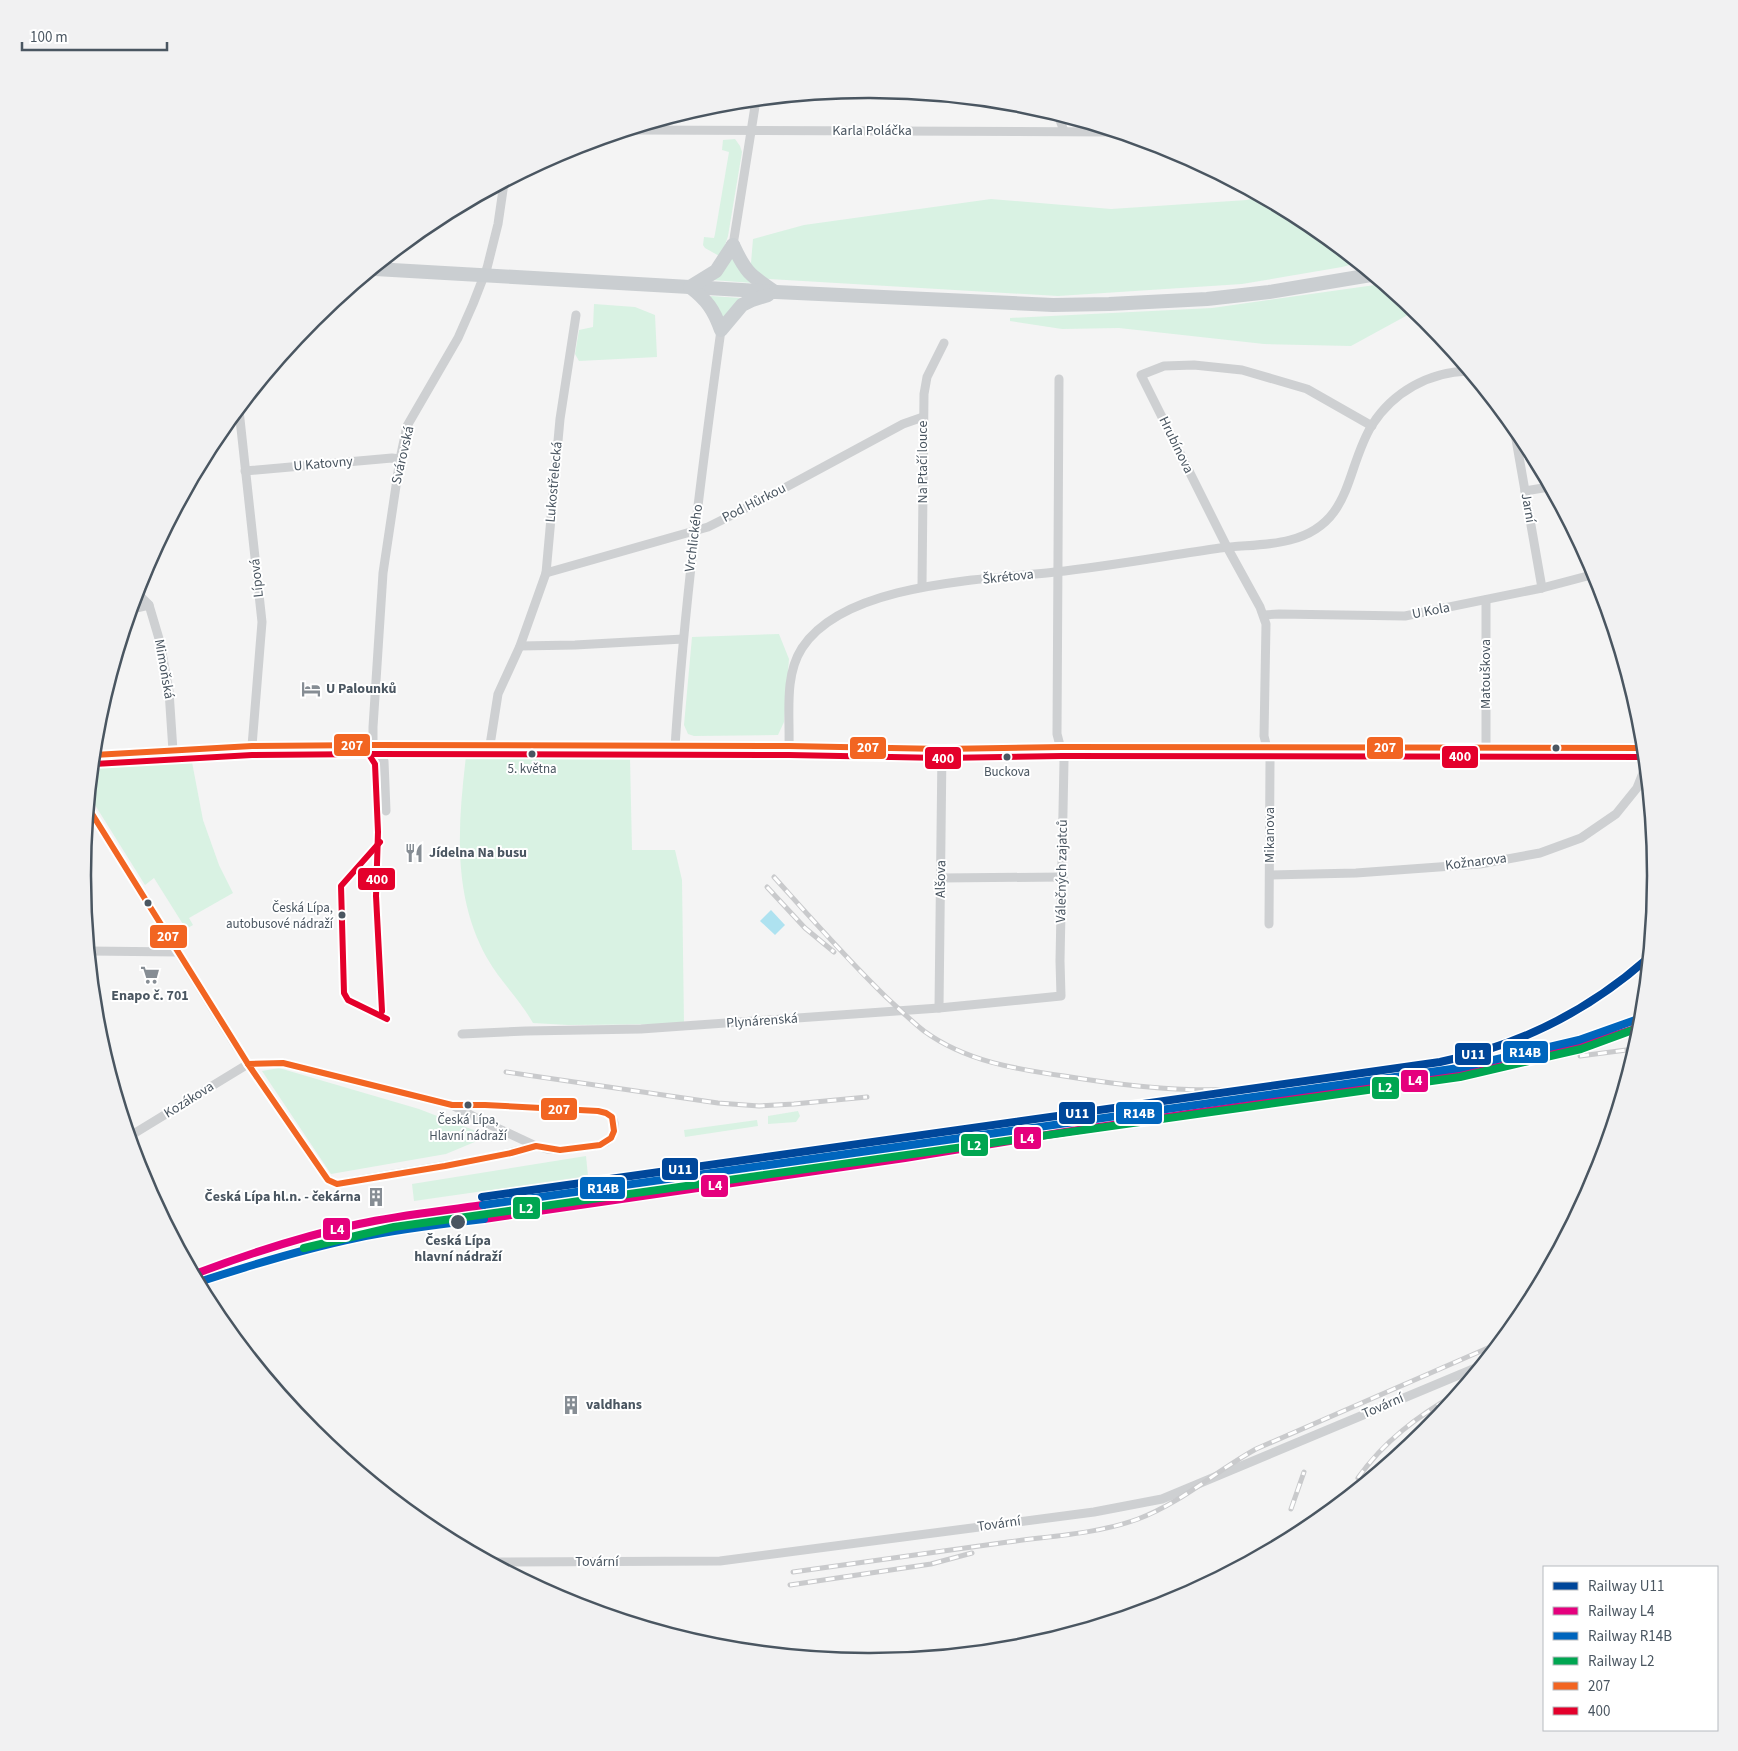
<svg xmlns="http://www.w3.org/2000/svg" width="1738" height="1751" viewBox="0 0 1738 1751" font-family="'Source Sans 3',sans-serif">
  <style>
    .green { fill: #d9f2e3 }
    .water { fill: #aee2f0 }
    .lines { fill: none; stroke-linecap: round; stroke-linejoin: round }
    .minor { stroke: #ced0d2; stroke-width: 9 }
    .primary { stroke: #caced1; stroke-width: 14 }
    .rail-casing { stroke: #c9cacc; stroke-width: 5 }
    .rail { stroke: #fff; stroke-width: 3; stroke-dasharray: 9; stroke-linecap: butt }
    .bus-1-casing { stroke: #fff; stroke-width: 10 }
    .bus-2-casing { stroke: #fff; stroke-width: 10 }
    .bus-1 { stroke: #f26522; stroke-width: 6 }
    .bus-2 { stroke: #e4002b; stroke-width: 6 }
    .rail-1-casing { stroke: #fff; stroke-width: 11 }
    .rail-2-casing { stroke: #fff; stroke-width: 11 }
    .rail-3-casing { stroke: #fff; stroke-width: 11 }
    .rail-4-casing { stroke: #fff; stroke-width: 11 }
    .rail-1 { stroke: #00479a; stroke-width: 8 }
    .rail-2 { stroke: #e5007d; stroke-width: 8 }
    .rail-3 { stroke: #0065bd; stroke-width: 8 }
    .rail-4 { stroke: #00a651; stroke-width: 8 }
    .bus-dot { fill: #4a5661; stroke: #fff; stroke-width: 2 }
    .labels { text-anchor: middle; dominant-baseline: central; stroke-width: 4; stroke-linejoin: round; paint-order: stroke }
    .bus-label { font-size: 13px; fill: #4a5661; stroke: #fff }
    .street-label { font-size: 14px; fill: #4a5661; stroke: #fff }
    .poi-label { font-size: 14px; font-weight: bold; fill: #4a5661; stroke: #fff; text-anchor: start }
    .stop-label { font-size: 14px; font-weight: bold; fill: #4a5661; stroke: #fff }
    .rim { fill: none; stroke: #4a5661; stroke-width: 2.5 }
    .line-badge { stroke: #fff; stroke-width: 2 }
    .badge-label { font-size: 14px; text-anchor: middle; font-weight: bold; fill: #fff }
  </style>
  <rect width="100%" height="100%" fill="#f4f4f4"/>
  <g class="green">
    <path d="M735,139L740,146L742,152L728,236L721,257L705,248L703,245L704,237L714,238L715,234L729,152L722,150L723,140Z"/>
    <path d="M1258,196L1306,222L1357,263L1342,267L1242,284L1058,296L769,279L750,275L753,239L804,225L991,199L1111,209L1247,200Z"/>
    <path d="M731,253L753,283L712,280Z"/>
    <path d="M1382,284L1415,311L1351,346L1264,344L1119,328L1062,329L1010,321V318L1212,308Z"/>
    <path d="M711,296L741,298L723,318L719,309L710,298Z"/>
    <path d="M594,304L635,307L655,315L657,357L579,361L575,354L579,330L593,327Z"/>
    <path d="M779,634L789,659L784,722L778,735L694,736L688,734L684,725L692,637Z"/>
    <path d="M466,756L630,757L632,850H675L682,880L684,1024L568,1025L533,1023C520,1000 500,981 487,958C452,895 458,825 466,756Z"/>
    <path d="M192,762L203,820L219,865L233,893L189,918L193,925L186,929L154,878L145,885L90,797L94,767Z"/>
    <path d="M279,1068L419,1109L489,1136L446,1154L331,1174L262,1071Z"/>
    <path d="M798,1111L800,1116L796,1122L768,1124V1116Z"/>
    <path d="M757,1120L758,1126L685,1137L684,1130Z"/>
    <path d="M586,1156L588,1176L414,1201L412,1184Z"/>
  </g>
  <path class="water" d="M771,910L785,925L775,935L760,921Z"/>
  <g class="lines">
    <g class="minor">
      <path d="M1058,115L1064,131"/>
      <path d="M631,130L1113,132"/>
      <path d="M733,245L756,100"/>
      <path d="M239,410L262,622L252,746"/>
      <path d="M1514,428L1542,588"/>
      <path d="M245,471L392,458L400,459"/>
      <path d="M1525,491L1549,487"/>
      <path d="M546,573L708,527L762,500L903,424L923,417"/>
      <path d="M922,586L924,394L927,377L944,343"/>
      <path d="M137,593L149,605L160,642L169,691L173,751"/>
      <path d="M132,609L149,605"/>
      <path d="M1264,615L1279,614L1405,616L1542,588L1595,574"/>
      <path d="M520,646L575,645L683,639"/>
      <path d="M373,745V727L383,573L400,459L407,426L458,338L473,304L487,268L498,224L504,183"/>
      <path d="M373,745L384,761L386,811"/>
      <path d="M490,745L498,694L520,646L546,573L560,419L576,315"/>
      <path d="M789,746C790,714 784,676 802,648C845,582 984,580 1055,572C1110,566 1165,556 1220,548C1243,545 1268,546 1290,540C1353,524 1345,469 1372,425C1393,392 1429,372 1468,371"/>
      <path d="M675,747C684,607 702,468 721,330"/>
      <path d="M1486,748V600"/>
      <path d="M94,755L252,746L373,745L789,746L942,749L1062,747L1643,748"/>
      <path d="M89,809L236,1046L328,1180L337,1184C404,1171 471,1164 536,1146"/>
      <path d="M1270,875L1356,873L1480,864L1540,853L1581,838L1616,814L1637,788L1645,768"/>
      <path d="M941,878L1063,877"/>
      <path d="M1269,924L1270,761L1264,736L1266,624L1260,607L1227,547L1141,375L1164,366L1194,365L1242,370L1307,389L1372,426"/>
      <path d="M90,951L177,952"/>
      <path d="M939,1008L942,749"/>
      <path d="M462,1034L526,1031L641,1029L939,1008L1061,996L1060,961L1064,761L1057,734L1059,379"/>
      <path d="M248,1064L283,1063L452,1105L482,1121L536,1146L547,1149L560,1150L600,1145L606,1142L611,1138L614,1131V1123L612,1117L606,1113L598,1111L485,1105H452"/>
      <path d="M130,1136L248,1064"/>
      <path d="M494,1562L720,1561L1094,1512L1162,1499L1478,1367"/>
    </g>
    <g class="primary">
      <path d="M733,245C746,273 750,275 775,292"/>
      <path d="M375,269L776,292L1053,305L1109,304L1207,299L1269,292L1371,275"/>
      <path d="M690,287C707,300 714,310 721,330L742,305L752,300L768,295"/>
      <path d="M690,287L716,271L733,245"/>
    </g>
    <g class="rail-casing">
      <g id="rail">
        <path d="M774,877C810,917 846,958 885,996C898,1008 910,1020 924,1031C965,1061 1015,1069 1064,1076C1101,1082 1139,1087 1176,1089C1208,1091 1240,1089 1271,1088"/>
        <path d="M767,887L805,928L834,952"/>
        <path d="M1580,1056L1634,1049"/>
        <path d="M506,1072L718,1103L759,1106L794,1104L867,1097"/>
        <path d="M944,1152L1174,1108"/>
        <path d="M1358,1478C1384,1441 1418,1416 1456,1394"/>
        <path d="M1291,1509L1304,1472"/>
        <path d="M793,1572C865,1562 936,1552 1008,1542C1051,1536 1097,1534 1138,1519C1181,1503 1216,1471 1256,1449L1497,1344"/>
        <path d="M790,1585L931,1564L972,1553"/>
      </g>
    </g>
    <use href="#rail" class="rail"/>
    <g class="bus-1-casing">
      <g id="bus-1">
        <path d="M94,755L252,746L373,745L789,746L942,749L1062,747L1643,748"/>
        <path d="M89,809L248,1064"/>
        <path d="M283,1063L452,1105H485L598,1111L606,1113L612,1117L614,1131L611,1138L600,1145L560,1150L536,1146L511,1153L445,1166L337,1184L328,1180L248,1064Z"/>
      </g>
    </g>
    <g class="bus-2-casing">
      <g id="bus-2">
        <path d="M366,750L375,764L378,832L376,896L382,1011"/>
        <path d="M94,764L252,755L373,754L789,755L942,758L1062,756L1643,757"/>
        <path d="M380,842L341,886L344,993L348,1000L387,1019"/>
      </g>
    </g>
    <use href="#bus-1" class="bus-1"/>
    <use href="#bus-2" class="bus-2"/>
    <g class="rail-1-casing">
      <path id="rail-1" d="M482,1197L1440,1062C1518,1046 1588,1011 1647,959"/>
    </g>
    <g class="rail-2-casing">
      <g id="rail-2">
        <path d="M484,1219L905,1158L1065,1132L1480,1071L1564,1051L1641,1027"/>
        <path d="M195,1274C248,1254 303,1236 359,1224C400,1215 442,1211 483,1205"/>
      </g>
    </g>
    <g class="rail-3-casing">
      <g id="rail-3">
        <path d="M483,1205L1459,1068L1579,1040L1641,1018"/>
        <path d="M199,1282C251,1265 303,1249 356,1238C398,1229 441,1224 484,1219"/>
      </g>
    </g>
    <g class="rail-4-casing">
      <path id="rail-4" d="M304,1248L394,1227L1460,1077L1581,1049L1641,1027"/>
    </g>
    <use href="#rail-1" class="rail-1"/>
    <use href="#rail-2" class="rail-2"/>
    <use href="#rail-3" class="rail-3"/>
    <use href="#rail-4" class="rail-4"/>
  </g>
  <defs>
    <g id="hotel-bare" transform="scale(1.5)"><path d="M-6-4.5h1.5V1H6V5H4.5V3h-9V5H-6ZM-4 0a1.8 1.8 0 1 1 3.6 0ZM.5 0V-2.5h3Q6-2.5 6 0Z" fill="#868d94" stroke="#fff" stroke-width="2.5" paint-order="stroke"/></g>
    <g id="restaurant-bare" transform="scale(1.5)"><path d="M-5-6h1v4h1v-4h1v4h1v-4h1v5L-1.5 .5V6h-2V.5L-5-1ZM5-6V6H3V1.5H1.5Q1.5-4 5-6Z" fill="#868d94" stroke="#fff" stroke-width="2.5" paint-order="stroke"/></g>
    <g id="supermarket-bare" transform="scale(1.5)"><path d="M-6-5.5h2.5l.6 2H6L4.5 2H-2.5L-4.4-4H-6ZM-1.5 3.2a1.3 1.3 0 1 0 .1 0ZM3 3.2a1.3 1.3 0 1 0 .1 0Z" fill="#868d94" stroke="#fff" stroke-width="2.5" paint-order="stroke"/></g>
    <g id="building-bare" transform="scale(1.5)"><path d="M-4-6H4V6H1V3H-1V6H-4ZM-2.5-4.3h1.7v1.8h-1.7ZM.8-4.3h1.7v1.8H.8ZM-2.5-1h1.7V.8h-1.7ZM.8-1h1.7V.8H.8Z" fill="#868d94" stroke="#fff" stroke-width="2.5" paint-order="stroke"/></g>
  </defs>
  <g fill-rule="evenodd">
    <use href="#hotel-bare" x="311" y="689"/>
    <use href="#restaurant-bare" x="414" y="853"/>
    <use href="#supermarket-bare" x="150" y="975"/>
    <use href="#building-bare" x="376" y="1197"/>
    <use href="#building-bare" x="571" y="1405"/>
  </g>
  <g class="bus-dot">
    <circle cx="1556" cy="748" r="4.5"/>
    <circle cx="532" cy="754" r="4.5"/>
    <circle cx="1007" cy="757" r="4.5"/>
    <circle cx="148" cy="903" r="4.5"/>
    <circle cx="342" cy="915" r="4.5"/>
    <circle cx="468" cy="1105" r="4.5"/>
    <circle cx="458" cy="1222" r="8"/>
  </g>
  <g class="labels">
    <g class="bus-label">
      <text x="532" y="769">5. května</text>
      <text x="1007" y="772">Buckova</text>
      <text x="333" y="908" text-anchor="end">Česká Lípa,<tspan x="333" dy="16">autobusové nádraží</tspan></text>
      <text x="468" y="1120">Česká Lípa,<tspan x="468" dy="16">Hlavní nádraží</tspan></text>
    </g>
    <g class="street-label">
      <text x="872" y="131">Karla Poláčka</text>
      <text transform="translate(1176 445) rotate(64)">Hrubínova</text>
      <text transform="translate(403 455) rotate(-77)">Svárovská</text>
      <text transform="translate(923 462) rotate(-90)">Na Ptačí louce</text>
      <text transform="translate(323 464) rotate(-5)">U Katovny</text>
      <text transform="translate(554 482) rotate(-85)">Lukostřelecká</text>
      <text transform="translate(754 503) rotate(-27)">Pod Hůrkou</text>
      <text transform="translate(1528 508) rotate(80)">Jarní</text>
      <text transform="translate(694 538) rotate(-83)">Vrchlického</text>
      <text transform="translate(1008 577) rotate(-6)">Škrétova</text>
      <text transform="translate(257 578) rotate(-96)">Lípová</text>
      <text transform="translate(1431 611) rotate(-11)">U Kola</text>
      <text transform="translate(164 669) rotate(80)">Mimoňská</text>
      <text transform="translate(1486 674) rotate(-90)">Matouškova</text>
      <text transform="translate(1270 835) rotate(-90)">Mikanova</text>
      <text transform="translate(1476 862) rotate(-7)">Kožnarova</text>
      <text transform="translate(1062 871) rotate(-89)">Válečných zajatců</text>
      <text transform="translate(941 879) rotate(-89)">Alšova</text>
      <text transform="translate(762 1021) rotate(-4)">Plynárenská</text>
      <text transform="translate(189 1100) rotate(-32)">Kozákova</text>
      <text transform="translate(1383 1406) rotate(-23)">Tovární</text>
      <text transform="translate(999 1524) rotate(-8)">Tovární</text>
      <text x="597" y="1562">Tovární</text>
    </g>
    <g class="poi-label">
      <text x="326" y="689">U Palounků</text>
      <text x="429" y="853">Jídelna Na busu</text>
      <text x="150" y="996" text-anchor="middle">Enapo č. 701</text>
      <text x="361" y="1197" text-anchor="end">Česká Lípa hl.n. - čekárna</text>
      <text x="586" y="1405">valdhans</text>
    </g>
    <g class="stop-label">
      <text x="458" y="1241">Česká Lípa<tspan x="458" dy="16">hlavní nádraží</tspan></text>
    </g>
  </g>
  <path d="M0 0H1738V1751H0ZM868 98H870A777 777 0 0 1 1647 875V876A777 777 0 0 1 870 1653H868A777 777 0 0 1 91 876V875A777 777 0 0 1 868 98Z" fill="#f1f1f2" fill-rule="evenodd"/>
  <path class="rim" d="M868 98H870A777 777 0 0 1 1647 875V876A777 777 0 0 1 870 1653H868A777 777 0 0 1 91 876V875A777 777 0 0 1 868 98Z"/>
  <g class="line-badge">
    <rect x="333" y="733" width="38" height="24" rx="5" fill="#f26522"/>
    <rect x="1366" y="736" width="38" height="24" rx="5" fill="#f26522"/>
    <rect x="849" y="736" width="38" height="24" rx="5" fill="#f26522"/>
    <rect x="1441" y="745" width="38" height="24" rx="5" fill="#e4002b"/>
    <rect x="924" y="746" width="38" height="24" rx="5" fill="#e4002b"/>
    <rect x="357" y="867" width="39" height="24" rx="5" fill="#e4002b"/>
    <rect x="149" y="924" width="39" height="25" rx="5" fill="#f26522"/>
    <rect x="1502" y="1040" width="47" height="24" rx="5" fill="#0065bd"/>
    <rect x="1454" y="1042" width="38" height="24" rx="5" fill="#00479a"/>
    <rect x="1400" y="1069" width="29" height="24" rx="5" fill="#e5007d"/>
    <rect x="1371" y="1076" width="29" height="24" rx="5" fill="#00a651"/>
    <rect x="540" y="1097" width="38" height="24" rx="5" fill="#f26522"/>
    <rect x="1115" y="1101" width="48" height="24" rx="5" fill="#0065bd"/>
    <rect x="1058" y="1101" width="38" height="24" rx="5" fill="#00479a"/>
    <rect x="1013" y="1126" width="29" height="24" rx="5" fill="#e5007d"/>
    <rect x="960" y="1133" width="29" height="24" rx="5" fill="#00a651"/>
    <rect x="661" y="1157" width="38" height="24" rx="5" fill="#00479a"/>
    <rect x="700" y="1174" width="29" height="24" rx="5" fill="#e5007d"/>
    <rect x="579" y="1176" width="47" height="24" rx="5" fill="#0065bd"/>
    <rect x="512" y="1196" width="29" height="24" rx="5" fill="#00a651"/>
    <rect x="322" y="1217" width="29" height="24" rx="5" fill="#e5007d"/>
  </g>
  <g class="badge-label">
    <text x="352" y="750">207</text>
    <text x="1385" y="752">207</text>
    <text x="868" y="752">207</text>
    <text x="1460" y="761">400</text>
    <text x="943" y="763">400</text>
    <text x="377" y="884">400</text>
    <text x="168" y="941">207</text>
    <text x="1525" y="1057">R14B</text>
    <text x="1473" y="1059">U11</text>
    <text x="1415" y="1085">L4</text>
    <text x="1385" y="1092">L2</text>
    <text x="559" y="1114">207</text>
    <text x="1139" y="1118">R14B</text>
    <text x="1077" y="1118">U11</text>
    <text x="1027" y="1143">L4</text>
    <text x="974" y="1150">L2</text>
    <text x="680" y="1174">U11</text>
    <text x="715" y="1190">L4</text>
    <text x="603" y="1193">R14B</text>
    <text x="526" y="1213">L2</text>
    <text x="337" y="1234">L4</text>
  </g>
  <rect x="1543" y="1566" width="175" height="165" fill="#ffffff" stroke="#b7bbc0"/>
  <rect x="1553" y="1582" width="25" height="8" fill="#00479a" stroke="#b7bbc0"/>
  <text x="1588" y="1591" font-size="15" fill="#4a5661">Railway U11</text>
  <rect x="1553" y="1607" width="25" height="8" fill="#e5007d" stroke="#b7bbc0"/>
  <text x="1588" y="1616" font-size="15" fill="#4a5661">Railway L4</text>
  <rect x="1553" y="1632" width="25" height="8" fill="#0065bd" stroke="#b7bbc0"/>
  <text x="1588" y="1641" font-size="15" fill="#4a5661">Railway R14B</text>
  <rect x="1553" y="1657" width="25" height="8" fill="#00a651" stroke="#b7bbc0"/>
  <text x="1588" y="1666" font-size="15" fill="#4a5661">Railway L2</text>
  <rect x="1553" y="1682" width="25" height="8" fill="#f26522" stroke="#b7bbc0"/>
  <text x="1588" y="1691" font-size="15" fill="#4a5661">207</text>
  <rect x="1553" y="1707" width="25" height="8" fill="#e4002b" stroke="#b7bbc0"/>
  <text x="1588" y="1716" font-size="15" fill="#4a5661">400</text>
  <path d="M22 42v8h145v-8" fill="none" stroke="#4a5661" stroke-width="2.5"/>
  <text x="30" y="42" font-size="15" fill="#4a5661" stroke="#ffffff" stroke-width="4" paint-order="stroke">100 m</text>
</svg>
